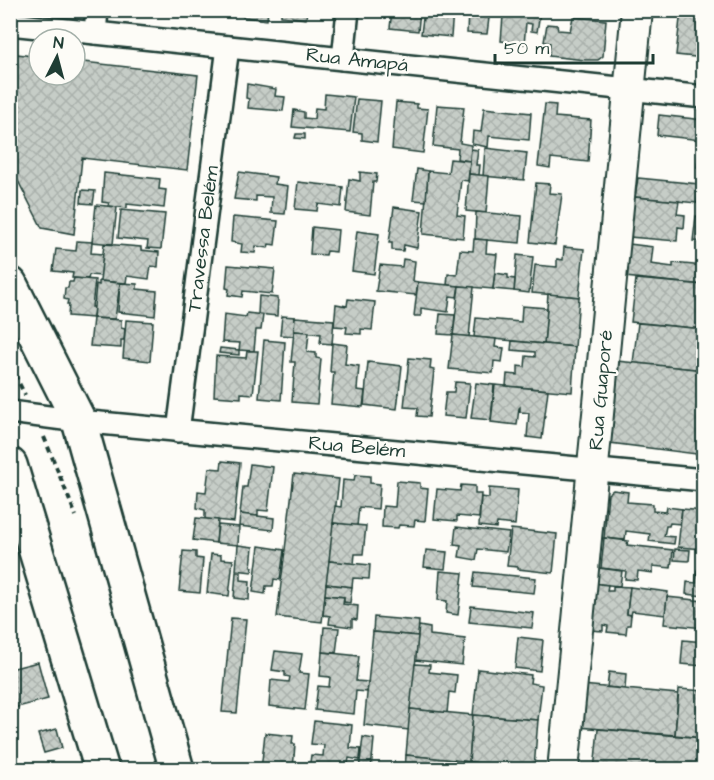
<svg xmlns="http://www.w3.org/2000/svg" width="714" height="780" viewBox="0 0 714 780" font-family="'Architects Daughter',sans-serif">
  <style>
    .building { fill: url(#building-cross-hatch); stroke: #1f3d34; stroke-width: 1.5 }
    .lines { fill: none; stroke-linecap: round; stroke-linejoin: round }
    .street-casing { stroke: #1f3d34; stroke-width: 26 }
    .secondary-casing { stroke: #1f3d34; stroke-width: 34 }
    .primary-casing { stroke: #1f3d34; stroke-width: 38 }
    .path { stroke: #1f3d34; stroke-width: 4; stroke-dasharray: 6 4.5; stroke-linecap: butt }
    .street { stroke: #fdfcf7; stroke-width: 21 }
    .secondary { stroke: #fdfcf7; stroke-width: 30 }
    .primary { stroke: #fdfcf7; stroke-width: 33 }
    .labels { text-anchor: middle; dominant-baseline: central; stroke-width: 5; stroke-linejoin: round; paint-order: stroke }
    .street-label { font-size: 20px; fill: #1f3d34; stroke: #fdfcf7 }
  </style>
  <defs>
    <pattern id="building-cross-hatch" width="8" height="8" patternUnits="userSpaceOnUse" patternTransform="scale(1.5)"><rect width="8" height="8" fill="#c6cdc7"/><path d="M0 0l8 8M0 8l8-8" fill="none" stroke="#aab1ac"/></pattern>
  </defs>
  <rect width="100%" height="100%" fill="#fdfcf7"/>
  <filter id="ink" filterUnits="userSpaceOnUse"><feTurbulence type="fractalNoise" baseFrequency=".0167" numOctaves="2"/><feDisplacementMap in="SourceGraphic" scale="12" xChannelSelector="R" yChannelSelector="G"/><feConvolveMatrix kernelMatrix="1 2 1 2 8 2 1 2 1" color-interpolation-filters="sRGB"/></filter>
  <g filter="url(#ink)">
    <g class="building">
      <path d="M200,10H221V13Z"/>
      <path d="M244,10H268L267,20L243,17Z"/>
      <path d="M281,10H307L306,19L281,16Z"/>
      <path d="M392,10H420L418,31L390,28Z"/>
      <path d="M424,10H453L451,37L421,34Z"/>
      <path d="M468,10H490L487,34L467,33Z"/>
      <path d="M499,10L540,13L537,32L531,31L532,24L526,23L524,44L501,41L503,16H498Z"/>
      <path d="M681,10H704V58L676,55Z"/>
      <path d="M573,17L606,20L603,56L598,60H585L549,56L550,43L544,42L547,24L557,25L558,30L570,31Z"/>
      <path d="M10,53L39,57V75H75V61L198,75L187,170L82,158L74,234L42,228L10,165Z"/>
      <path d="M247,84L276,89L275,96L285,97L283,111L248,108L249,99L246,98Z"/>
      <path d="M325,94L354,97L350,132L292,127L294,110L304,112V118L314,119L315,108L324,109Z"/>
      <path d="M357,99L381,101L377,142L362,140V133L353,132Z"/>
      <path d="M396,102L417,104V108L428,109L423,153L392,149Z"/>
      <path d="M545,104L556,105L555,117L591,120L588,162L551,158L550,168L538,166Z"/>
      <path d="M437,105L464,107L460,143L471,145L470,161L457,159L458,149L433,146Z"/>
      <path d="M484,108L531,113L529,140L489,136L488,147L472,144L473,131L481,132Z"/>
      <path d="M659,115L704,120V132H701V140L657,135Z"/>
      <path d="M701,132H704V168L697,167Z"/>
      <path d="M296,134H305V139L295,138Z"/>
      <path d="M485,148L527,153L524,180L483,176Z"/>
      <path d="M471,149L478,150L476,165H480L479,175L469,174Z"/>
      <path d="M450,159L470,161L468,181L461,180L457,215L465,216L463,238L423,234L428,171L448,173Z"/>
      <path d="M701,168H704V204L697,203Z"/>
      <path d="M417,169L428,171L426,201L413,200Z"/>
      <path d="M239,172L276,177L275,184L288,186L285,214L271,213L272,197L256,196V201L234,199Z"/>
      <path d="M360,172L377,174L376,182H373L370,215L346,212L349,179L360,181Z"/>
      <path d="M104,173L160,179L159,189L166,190L164,208L127,204V208L108,206L109,203L102,202Z"/>
      <path d="M469,174L489,176L486,213L466,211Z"/>
      <path d="M638,178L699,184L697,203L635,197Z"/>
      <path d="M298,182L343,187L341,207L318,204L317,211L295,209Z"/>
      <path d="M536,183L550,184L549,193L562,194L555,245L530,242Z"/>
      <path d="M82,190L95,191L93,204L81,203Z"/>
      <path d="M634,197L679,201L677,214L685,215L684,228L678,227L677,241L629,237Z"/>
      <path d="M96,205L117,207L113,244L92,242Z"/>
      <path d="M394,207L422,211L417,248L404,245L403,251L392,250V243H389Z"/>
      <path d="M121,210L165,214L161,249L147,248L148,241L118,238Z"/>
      <path d="M476,212L522,216L520,243L475,239Z"/>
      <path d="M696,216L704,217V242L693,241Z"/>
      <path d="M233,217L278,221L275,245L269,244L268,248L256,246L255,253L241,252L242,244L231,242Z"/>
      <path d="M312,227L338,230L336,252L327,251L326,255L310,254Z"/>
      <path d="M357,231L379,234L374,274L352,271Z"/>
      <path d="M474,239L487,240L486,253L497,254L493,289L447,285L448,274L457,275L460,250L473,251Z"/>
      <path d="M77,241L92,242L91,253L103,254L101,276L89,275L88,279L72,278L73,273L53,271L56,249L76,251Z"/>
      <path d="M104,244L141,247V250L159,252L158,267L151,266L149,279L127,276L126,283L100,281Z"/>
      <path d="M629,244L653,247L651,264L673,267V263L704,266V285L625,277Z"/>
      <path d="M564,247L584,249L579,297L532,293L535,265L557,267V259L563,260Z"/>
      <path d="M517,255L533,257L529,293L514,291Z"/>
      <path d="M403,259L415,261L413,281L418,282L416,295L376,291L380,265L402,267Z"/>
      <path d="M228,265L275,269L272,294L243,291L242,297L228,295L229,289L226,288Z"/>
      <path d="M495,273L508,275V278L515,279L514,291L493,289Z"/>
      <path d="M74,278L95,280L92,307H94L93,318L68,316L69,304H67L68,300L64,299L65,288H68L69,282H73Z"/>
      <path d="M636,279L704,285V329L631,322Z"/>
      <path d="M99,281L120,283L115,319L93,318L96,284L99,285Z"/>
      <path d="M418,282L459,286L457,297L450,296L448,312L421,308V316H414Z"/>
      <path d="M120,283L137,284V289L157,291L155,316L118,312Z"/>
      <path d="M459,286L474,287L469,337L453,335Z"/>
      <path d="M548,294L579,297L575,347L544,344Z"/>
      <path d="M259,296L278,298L277,316L258,314Z"/>
      <path d="M348,299L375,302L372,330L361,329V334L346,333L347,327L334,326L336,304L347,306Z"/>
      <path d="M522,306L547,308L544,344L474,337L476,318L521,322Z"/>
      <path d="M247,313L263,315L261,330H256L254,351L239,350L240,343L222,342L224,314L246,317Z"/>
      <path d="M440,314L455,315L453,335L438,334Z"/>
      <path d="M282,316L295,317L294,336L280,335Z"/>
      <path d="M295,317L334,320L332,344L320,343L321,334L294,331Z"/>
      <path d="M93,318L121,320V328L125,329L124,340H121V348L90,346Z"/>
      <path d="M126,320L153,322L150,361L123,358Z"/>
      <path d="M638,323L704,329V370L633,363Z"/>
      <path d="M294,331L309,332L307,352L316,353V358L321,359L317,404L292,402L295,362H291Z"/>
      <path d="M453,335L496,339L495,347L504,348L502,362L494,361L493,373L449,369Z"/>
      <path d="M264,340L285,342L281,400L259,398Z"/>
      <path d="M512,341L575,347L572,392L506,386L507,374L518,375V366L525,367L526,356L535,357V352L511,350Z"/>
      <path d="M332,343L347,345L345,364L359,366L357,390L365,391L363,407L331,404L334,372H330Z"/>
      <path d="M220,348L239,350V355L219,353Z"/>
      <path d="M247,351H258L253,394L241,393V398L214,396L216,356L246,358Z"/>
      <path d="M409,358L431,360L430,369L434,370L429,417L417,416L418,408L404,407Z"/>
      <path d="M617,361L704,370V455L610,443Z"/>
      <path d="M368,362L402,366L397,409L364,405Z"/>
      <path d="M455,382L470,383L466,418L443,416L446,392H454Z"/>
      <path d="M476,383L494,385L491,420L471,418Z"/>
      <path d="M495,385L548,390L542,439L527,437L529,413L520,412V407L519,408L517,425L491,422Z"/>
      <path d="M222,461L240,463L234,522L205,519V510L197,508L198,491L206,492L209,468L221,469Z"/>
      <path d="M250,464L273,467L268,511L258,510V516L240,514L243,487H247Z"/>
      <path d="M294,474L339,479L322,622L277,617Z"/>
      <path d="M355,475L370,476V483L380,484L378,509L359,507L357,526L333,523L335,506L341,507L343,480L354,481Z"/>
      <path d="M397,481L420,483V488L428,489L425,521L415,520L414,526L399,525L398,528L382,527L383,506L395,507Z"/>
      <path d="M461,485L475,486V494H481L479,518L457,516V521L434,519L437,489L460,491Z"/>
      <path d="M489,488L518,490L515,525L497,523L496,528L479,526L481,497L489,498Z"/>
      <path d="M613,490L628,492L627,502L653,504V511L666,512L667,507L682,509L680,524L670,523L669,526H666L664,536L675,537L674,544L649,541L650,534L626,531L625,540L604,538L608,494Z"/>
      <path d="M682,509L704,511V549L678,547Z"/>
      <path d="M240,514L274,518L273,530L239,526Z"/>
      <path d="M196,518L218,520L216,543L193,540Z"/>
      <path d="M333,523L366,526L363,554H355L354,564L329,561Z"/>
      <path d="M218,525L239,527L238,545L216,543Z"/>
      <path d="M456,527L509,533L506,552L478,549L476,560L459,557L461,545L454,544Z"/>
      <path d="M511,529L557,534L553,573L518,569V567L507,566Z"/>
      <path d="M604,538L628,541L627,545L673,550L671,568L653,566V573L638,571L637,580L625,579L626,571L601,568Z"/>
      <path d="M238,545L253,547L251,567H253L252,572L236,570Z"/>
      <path d="M259,546L284,550L280,580L274,579L273,586H266L265,594L253,592Z"/>
      <path d="M675,549L690,550L689,561L674,560Z"/>
      <path d="M426,550L447,552L445,569L424,567Z"/>
      <path d="M183,551L196,552V558L203,559L200,593L179,591Z"/>
      <path d="M211,554L221,555V559L233,560L229,596L207,593Z"/>
      <path d="M329,561L370,565L369,579L353,578L352,587L326,584Z"/>
      <path d="M598,568L622,571L620,586L597,584Z"/>
      <path d="M697,570L704,571V596L686,594L687,582L696,583Z"/>
      <path d="M440,571L463,573L458,615L446,613L447,601L438,600Z"/>
      <path d="M236,572H241V580L250,581L249,600L234,598Z"/>
      <path d="M475,572L536,578L534,593L473,587Z"/>
      <path d="M593,583L608,585L607,591H613V586L630,587L627,614L631,615L630,625H627L626,634L607,632L608,626L603,625V631L589,630Z"/>
      <path d="M326,584L352,587L350,603L344,602V597L325,595Z"/>
      <path d="M630,587L668,592L665,615L632,611L631,615L627,614Z"/>
      <path d="M325,595L344,597L343,604L358,606L357,620L352,619V627L329,624L330,616L323,615Z"/>
      <path d="M667,597L704,601V628L664,624Z"/>
      <path d="M471,606L534,613L532,628L469,622Z"/>
      <path d="M374,617L419,621L418,636L373,632Z"/>
      <path d="M231,618L246,619L237,713L222,712Z"/>
      <path d="M419,626L430,628V635L465,639L462,665L415,660Z"/>
      <path d="M324,627L339,628L336,653L322,652Z"/>
      <path d="M373,632L418,636L409,730L364,725Z"/>
      <path d="M518,637L543,640L540,671L515,668Z"/>
      <path d="M683,640L704,642V666L681,664Z"/>
      <path d="M275,651L302,654L299,673L309,674L305,710L269,706L271,680L289,682L290,677L285,676V672L272,670Z"/>
      <path d="M322,652L359,656L356,681L368,682L367,692L356,691L354,714L315,710L318,686L329,687L330,677L320,676Z"/>
      <path d="M38,662L48,699L10,709V669Z"/>
      <path d="M415,664L430,665L429,672L457,675L455,693L449,692L447,713L410,709Z"/>
      <path d="M478,669L531,675L530,683L542,685L538,720L473,715Z"/>
      <path d="M609,672L626,674L625,689L607,687Z"/>
      <path d="M582,685L678,694L675,735L578,727Z"/>
      <path d="M679,689L704,691L702,738L675,735Z"/>
      <path d="M410,709L473,715L469,762L406,755Z"/>
      <path d="M473,715L538,720L534,768L469,762Z"/>
      <path d="M314,721L352,725L350,748L361,749L360,760L349,758L347,770H309L311,755L323,756L324,745L311,744Z"/>
      <path d="M57,729L62,748L44,753L38,734Z"/>
      <path d="M598,729L702,738L700,770H594Z"/>
      <path d="M265,733L293,736L292,744H295L293,770H261Z"/>
      <path d="M363,737L374,739L371,770H359Z"/>
      <path d="M406,755L454,760V770H405Z"/>
      <path d="M454,760L487,764L486,770H454Z"/>
      <path d="M487,764L534,768V770L486,768Z"/>
    </g>
    <g class="lines">
      <g class="street-casing">
        <g id="street">
          <path d="M10,24L704,97"/>
          <path d="M95,33L97,10"/>
          <path d="M343,59L348,10"/>
          <path d="M10,412L79,421L704,480"/>
          <path d="M178,431L228,47"/>
        </g>
      </g>
      <g class="secondary-casing">
        <path id="secondary" d="M563,770C589,517 612,264 637,10"/>
      </g>
      <g class="primary-casing">
        <g id="primary">
          <path d="M10,284L79,421L177,770"/>
          <path d="M10,465L102,770"/>
        </g>
      </g>
      <g class="path">
        <path d="M10,365L25,395"/>
        <path d="M44,437L76,516"/>
      </g>
      <use href="#street" class="street"/>
      <use href="#secondary" class="secondary"/>
      <use href="#primary" class="primary"/>
    </g>
  </g>
  <g class="labels">
    <g class="street-label">
      <text transform="translate(357 60) rotate(6)">Rua Amapá</text>
      <text transform="translate(203 239) rotate(-83)">Travessa Belém</text>
      <text transform="translate(601 390) rotate(-85)">Rua Guaporé</text>
      <text transform="translate(357 447) rotate(5)">Rua Belém</text>
    </g>
  </g>
  <rect width="714" height="780" fill="none" stroke="#fdfcf7" stroke-width="36"/>
  <rect x="18" y="18" width="678" height="744" fill="none" stroke="#1f3d34" stroke-width="2" filter="url(#ink)"/>
  <g transform="translate(57 57) rotate(6)"><circle r="28" fill="#fdfcf7" stroke="#a4b0a9" stroke-width="1.5"/>
  <path d="M0-4.5L10 22L0 15L-10 22Z" fill="#1f3d34"/>
  <text y="-9" font-size="16" font-weight="bold" text-anchor="middle" fill="#1f3d34">N</text>
  </g>
  <path d="M495 54v9h158v-9" fill="none" stroke="#1f3d34" stroke-width="3"/>
  <text x="504" y="54" font-size="18" fill="#1f3d34" stroke="#fdfcf7" stroke-width="4.5" paint-order="stroke">50 m</text>
</svg>
